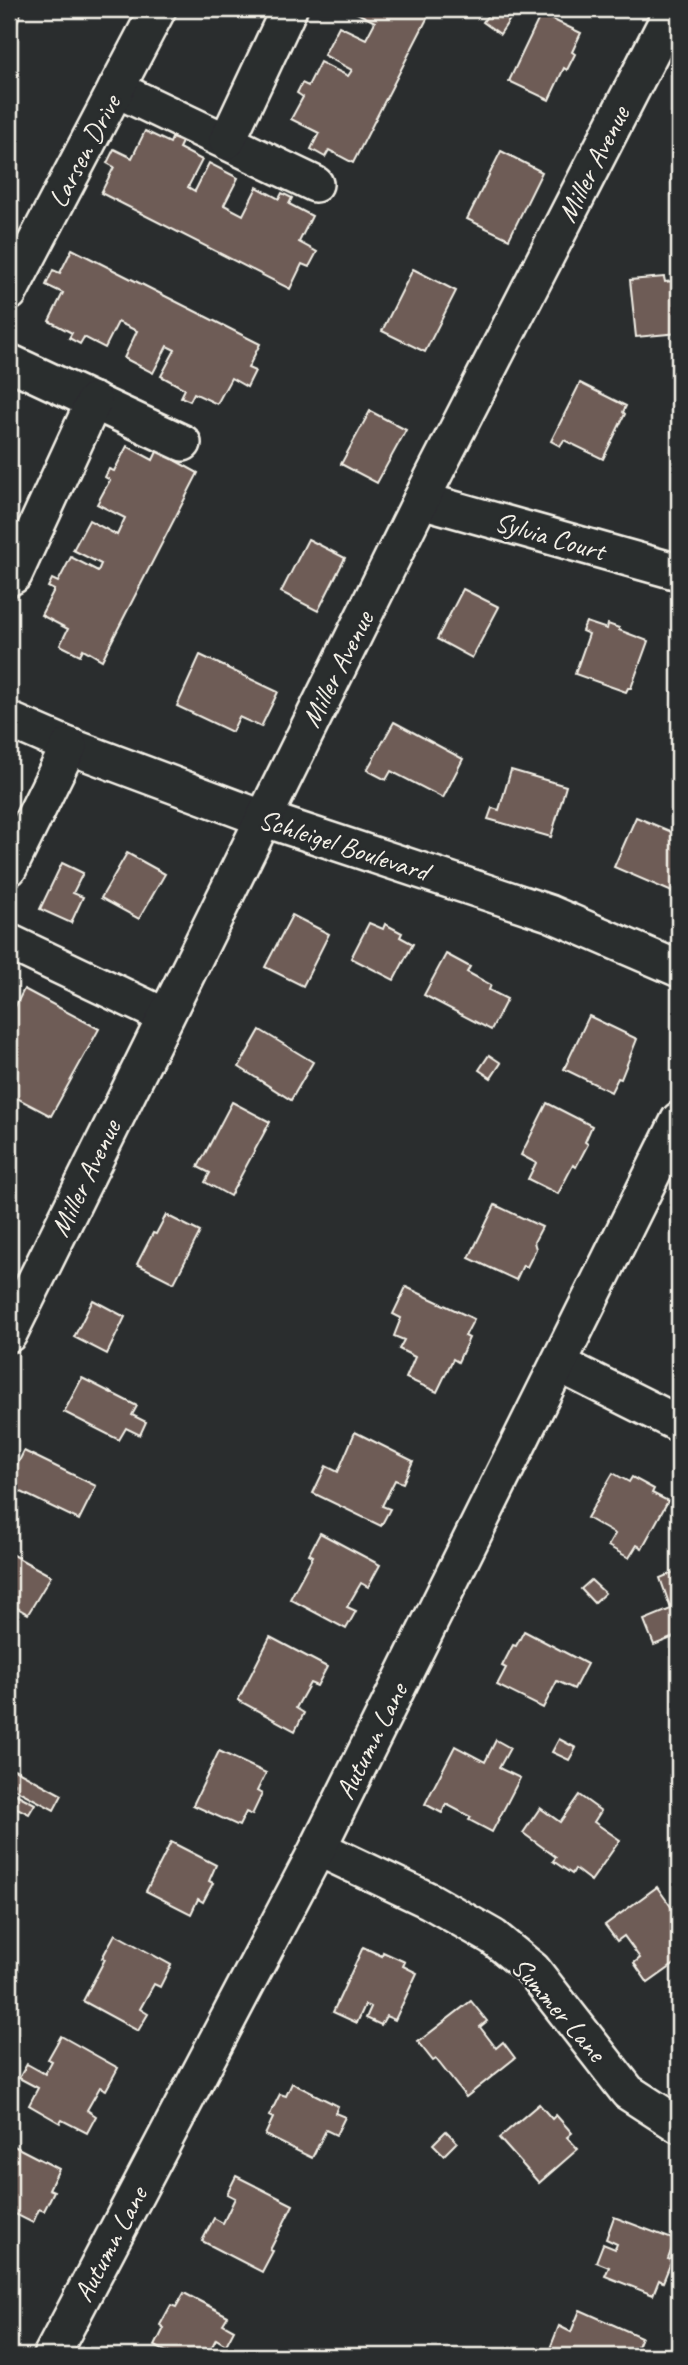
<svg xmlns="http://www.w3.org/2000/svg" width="688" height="2365" viewBox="0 0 688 2365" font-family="Caveat,sans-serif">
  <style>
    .building { fill: #6e5c57; stroke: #f4f1e8; stroke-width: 2 }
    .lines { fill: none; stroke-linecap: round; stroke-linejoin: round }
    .minor-casing { stroke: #f4f1e8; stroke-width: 40 }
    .minor { stroke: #2a2d2e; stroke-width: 35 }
    .labels { text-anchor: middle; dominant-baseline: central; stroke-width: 5; stroke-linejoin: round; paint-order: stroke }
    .street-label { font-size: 28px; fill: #f4f1e8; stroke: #2a2d2e }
  </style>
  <rect width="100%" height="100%" fill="#2a2d2e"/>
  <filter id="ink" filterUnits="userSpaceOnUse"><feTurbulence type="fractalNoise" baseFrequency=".0143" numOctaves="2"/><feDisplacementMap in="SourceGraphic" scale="14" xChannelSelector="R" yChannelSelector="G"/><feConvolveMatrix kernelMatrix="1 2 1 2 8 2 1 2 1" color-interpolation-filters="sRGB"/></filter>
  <g filter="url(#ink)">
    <g class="building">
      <path d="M9,9H23L9,39Z"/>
      <path d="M349,9H432L353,163L329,150L325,157L311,149L319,133L291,119L303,97L297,93L302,83L308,86L320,62L348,76L352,70L324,55L339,26L366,39L375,22Z"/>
      <path d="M492,9L510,19L500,34L483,22Z"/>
      <path d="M541,14L581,33L572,52L575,54L567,70L564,68L549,100L509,81Z"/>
      <path d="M145,131L170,143L172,138L182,142L179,148L202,160L188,187L195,191L209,163L238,178L224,205L243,215L257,187L279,199L282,193L292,198L289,204L312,216L299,242L317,252L309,267L302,264L290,289L101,193L114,167L107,163L114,149L132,158Z"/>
      <path d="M501,151L542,172L509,239L467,219Z"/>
      <path d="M72,249L260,344L248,368L255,371L247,387L231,378L217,404L194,393L190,401L181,397L185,389L161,376L175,350L167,346L153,373L124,358L137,331L118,322L105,348L84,337L80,344L69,338L72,333L49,321L63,293L46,285L53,270L60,273Z"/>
      <path d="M413,269L456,291L425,352L382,331Z"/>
      <path d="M664,277L665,282L673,281V287H679V333L636,337L630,280Z"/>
      <path d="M580,383L626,406L623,412L625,414L603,459L564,440L560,446L551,441Z"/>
      <path d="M370,411L406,430L377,483L341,464Z"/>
      <path d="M161,443L180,453L176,461L198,473L102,660L83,649L80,655L60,645L68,629L41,615L54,590L48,587L52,579L58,582L71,557L98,571L101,564L73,550L89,520L117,535L125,518L97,504L110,480L105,477L109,469L114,471L127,446L153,460Z"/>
      <path d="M308,539L345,558L318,611L281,592Z"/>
      <path d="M463,589L499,607L472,658L437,639Z"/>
      <path d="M586,622L607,629L608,624L619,628V630L648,641L631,688H628L626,692L575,674L589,634L582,631Z"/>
      <path d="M200,655L278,692L261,727L239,717L232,732L177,706Z"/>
      <path d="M394,722L463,759L443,798L391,771L386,780L367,770Z"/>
      <path d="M511,770L566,786L551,837L488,819L492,808L499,810Z"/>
      <path d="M636,817L679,835V895L614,867Z"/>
      <path d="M127,853L165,874L139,919L101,898Z"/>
      <path d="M62,863L83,873L73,893L83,897L71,923L40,909Z"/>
      <path d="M292,915L329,934L303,986L265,967Z"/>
      <path d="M369,923L383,929L385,924L402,933L400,937L413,944L394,980L351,958Z"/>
      <path d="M446,954L470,967L467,972L491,985L489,990L507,999L491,1030L424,995Z"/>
      <path d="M24,989L99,1029L51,1116L9,1094V1019Z"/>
      <path d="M589,1016L637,1039L621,1079L618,1078L611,1092L564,1069Z"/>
      <path d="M260,1030L313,1062L291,1100L239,1067Z"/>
      <path d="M489,1055L501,1063L491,1078L479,1070Z"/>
      <path d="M232,1102L270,1122L230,1196L205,1182L210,1173L198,1167Z"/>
      <path d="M547,1103L592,1126L585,1142L588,1144L576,1167L573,1165L558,1194L528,1179L536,1163L521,1155Z"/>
      <path d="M495,1205L542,1227L534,1242L536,1249L527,1267L523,1265L516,1280L469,1258Z"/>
      <path d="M166,1215L200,1232L174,1283L137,1264L153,1233L156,1234Z"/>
      <path d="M406,1287L474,1319L465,1336L469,1338L458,1362L453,1359L437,1392L406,1378L415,1357L399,1349L404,1340L394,1336L401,1318L393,1314Z"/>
      <path d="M93,1300L125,1317L107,1354L74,1337Z"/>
      <path d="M82,1378L137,1406L132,1415L146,1422L140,1435L126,1428L119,1440L64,1412Z"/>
      <path d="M355,1432L413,1461L403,1483L395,1480L382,1506L390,1509L381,1526L313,1493L326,1466L338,1472Z"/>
      <path d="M24,1451L96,1486L79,1520L9,1486V1481Z"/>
      <path d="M613,1473L629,1482L632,1477L654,1489L652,1493L668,1501L642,1548L637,1545L629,1558L608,1546L615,1534L587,1518Z"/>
      <path d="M320,1533L380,1565L368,1587L361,1583L347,1607L356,1611L346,1629L290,1599L313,1556L309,1554Z"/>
      <path d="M9,1553L51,1576L28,1614L12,1605L9,1609Z"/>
      <path d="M679,1570V1635L654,1645L644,1620L671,1609L660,1578Z"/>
      <path d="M591,1580L605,1593L594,1603L581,1589Z"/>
      <path d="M524,1631L587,1664L574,1689L557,1681L543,1708L497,1685L506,1668L502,1666L513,1645L516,1646Z"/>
      <path d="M270,1637L327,1667L317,1686L310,1683L296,1708L304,1713L295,1731L238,1700Z"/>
      <path d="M559,1739L576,1748L569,1760L552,1752Z"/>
      <path d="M496,1740L510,1748L499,1768L520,1778L492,1832L469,1820L471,1817L446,1804L442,1813L425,1804L455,1746L485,1762Z"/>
      <path d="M219,1751L266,1773L257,1791L262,1794L252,1815L246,1812L239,1826L193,1805Z"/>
      <path d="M14,1769L62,1795L54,1810L13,1788L15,1784L9,1779Z"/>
      <path d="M12,1792L35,1804L29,1814L9,1804Z"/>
      <path d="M579,1795L601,1811L594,1822L620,1840L591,1881L575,1869L572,1874L553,1861L556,1857L523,1833L540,1808L560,1822Z"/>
      <path d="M171,1842L216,1865L209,1881L213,1883L203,1902L198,1899L191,1914L146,1891Z"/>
      <path d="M657,1887L679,1918V1961L648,1983L634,1963L640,1958L624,1936L617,1941L605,1925Z"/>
      <path d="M115,1934L171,1965L160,1987L154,1984L140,2009L148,2014L138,2031L83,2001L105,1959L102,1958Z"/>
      <path d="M363,1947L382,1956L383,1952L405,1962L403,1966L417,1973L395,2020L386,2016L381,2025L366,2018L371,2007L365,2005L357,2023L333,2012Z"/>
      <path d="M471,2001L487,2021L480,2027L496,2048L503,2042L515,2058L466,2097L436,2059L433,2061L418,2042Z"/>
      <path d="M61,2036L118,2068L106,2090L100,2087L87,2110L96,2116L87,2133L62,2120L60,2123L29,2105L38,2088L19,2078L27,2064L45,2074L52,2061L48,2059Z"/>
      <path d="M292,2083L338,2106L335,2113L345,2117L336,2135L326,2130L312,2158L265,2135L273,2118L269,2116L280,2094L286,2096Z"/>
      <path d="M539,2104L552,2119L556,2115L572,2133L567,2137L578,2149L539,2183L499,2138Z"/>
      <path d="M446,2131L457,2142L444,2155L433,2144Z"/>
      <path d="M14,2146L59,2169L49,2189L54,2191L44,2211L39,2209L33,2223L9,2211V2156Z"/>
      <path d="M236,2176L293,2205L270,2250L273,2251L262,2272L202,2241L214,2218L223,2223L235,2198L227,2194Z"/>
      <path d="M614,2217L675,2240L668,2259L672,2260L663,2282L659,2280L653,2295L605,2276L609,2267L596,2262L603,2244L615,2249L617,2244L606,2239Z"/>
      <path d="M184,2293L228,2316L223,2324L234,2330L226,2345L216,2339L207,2356H175L155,2346L164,2328L160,2325L171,2305L176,2307Z"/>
      <path d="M580,2310L641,2337L633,2356H547L559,2326L571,2332Z"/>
    </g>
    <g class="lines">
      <g class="minor-casing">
        <g id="minor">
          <path d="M116,89L315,184"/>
          <path d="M227,141L289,9"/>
          <path d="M9,293L158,9"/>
          <path d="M9,362L183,443"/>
          <path d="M421,500L678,572"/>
          <path d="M9,578L14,575L94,401"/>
          <path d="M9,720L69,746L262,818L549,913L679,969"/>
          <path d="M9,868L69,746"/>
          <path d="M9,942L165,1016"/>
          <path d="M9,1334L421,500L673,9"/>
          <path d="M559,1364L679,1424"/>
          <path d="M318,1848L430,1901L493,1937L533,1970L628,2092L679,2125"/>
          <path d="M51,2356L318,1848L679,1120"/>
        </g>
      </g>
      <use href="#minor" class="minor"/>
    </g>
  </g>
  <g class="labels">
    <g class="street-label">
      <text transform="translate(84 151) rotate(-62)">Larsen Drive</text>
      <text transform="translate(593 164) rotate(-63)">Miller Avenue</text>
      <text transform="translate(550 536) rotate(16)">Sylvia Court</text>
      <text transform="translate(337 669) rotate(-63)">Miller Avenue</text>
      <text transform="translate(344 845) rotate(18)">Schleigel Boulevard</text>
      <text transform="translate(85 1178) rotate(-64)">Miller Avenue</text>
      <text transform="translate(371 1741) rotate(-63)">Autumn Lane</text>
      <text transform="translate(559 2009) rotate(49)">Summer Lane</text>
      <text transform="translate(110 2244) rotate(-62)">Autumn Lane</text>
    </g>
  </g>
  <rect width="688" height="2365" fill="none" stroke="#2a2d2e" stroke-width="35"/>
  <rect x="18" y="18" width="653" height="2330" fill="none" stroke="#f4f1e8" stroke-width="2.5" filter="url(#ink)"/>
</svg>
